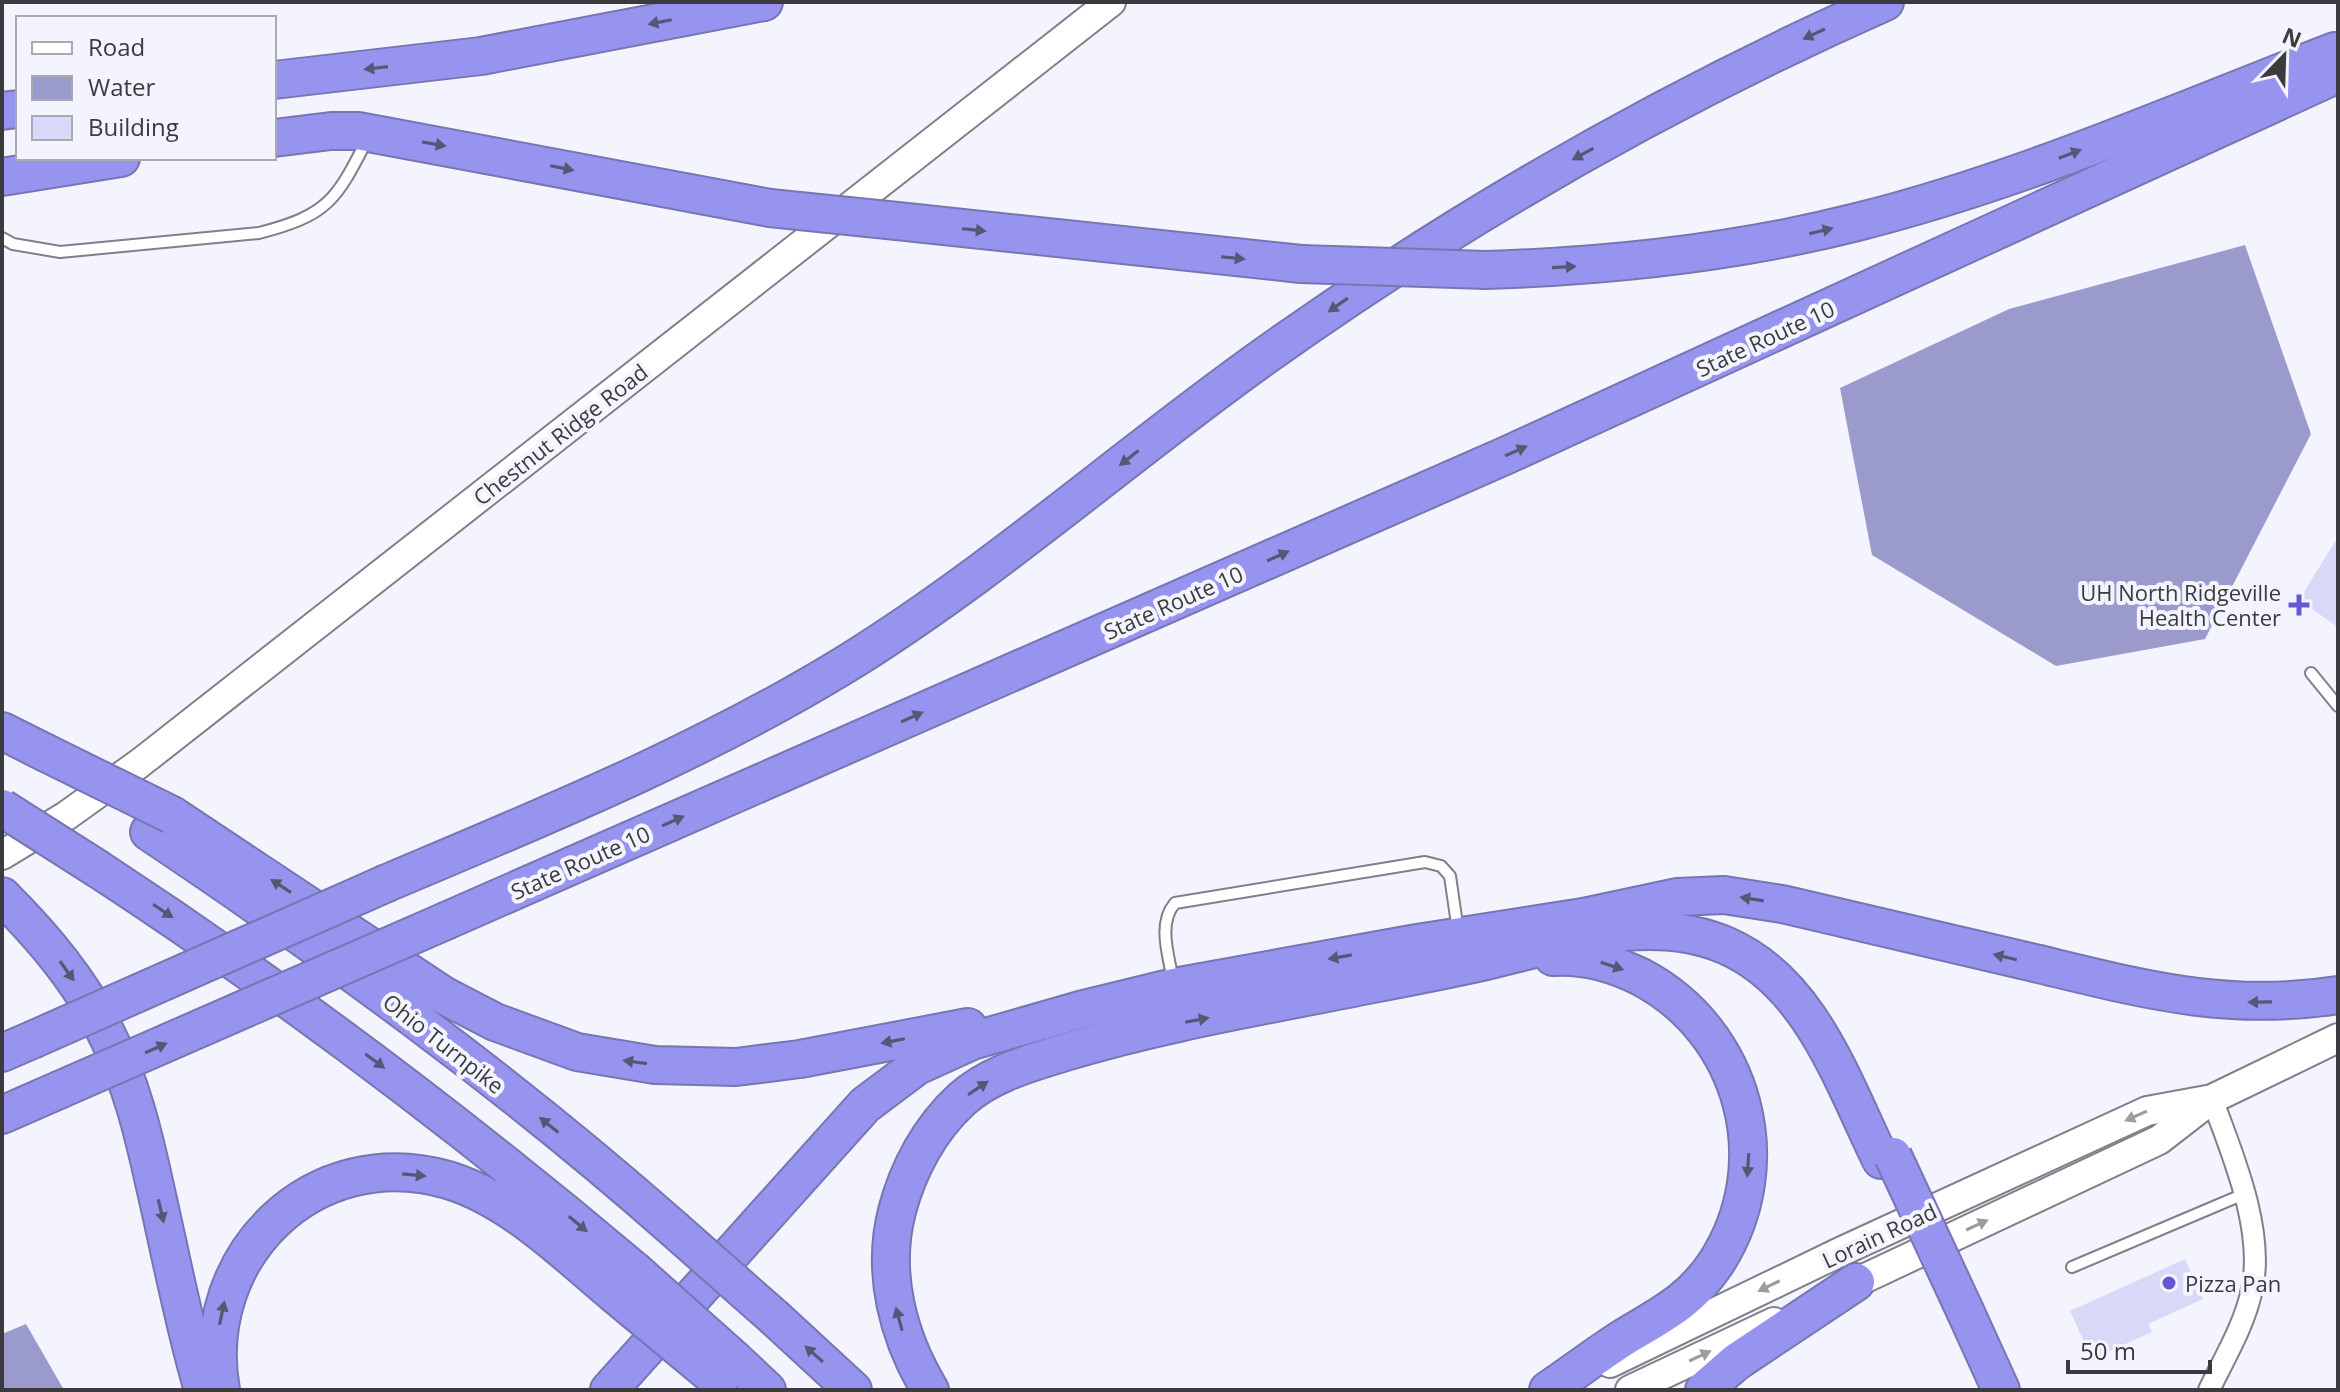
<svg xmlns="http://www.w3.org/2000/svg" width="2340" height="1392" viewBox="0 0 2340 1392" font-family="'Open Sans',sans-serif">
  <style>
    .water { fill: #9a9acd }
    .building { fill: #d8d9f9 }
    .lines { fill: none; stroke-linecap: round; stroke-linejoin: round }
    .lane-casing { stroke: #7f8089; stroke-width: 14 }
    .street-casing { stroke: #7f8089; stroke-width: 24 }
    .secondary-casing { stroke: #7f8089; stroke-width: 32 }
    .highway-casing { stroke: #7775b2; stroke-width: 40 }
    .lane { stroke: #fff; stroke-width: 10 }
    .street { stroke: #fff; stroke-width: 20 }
    .secondary { stroke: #fff; stroke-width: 28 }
    .highway { stroke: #9794f0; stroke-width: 36 }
    .highway-bridge-casing { stroke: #7775b2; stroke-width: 40; stroke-linecap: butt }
    .highway-bridge { stroke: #9794f0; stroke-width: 36 }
    .oneway { fill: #575674 }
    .oneway2 { fill: #9d9d9f }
    .poi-dot { fill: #6658d1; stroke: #f3f4fe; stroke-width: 3 }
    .labels { text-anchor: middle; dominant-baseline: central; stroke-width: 8; stroke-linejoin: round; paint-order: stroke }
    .street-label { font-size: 22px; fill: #3b3b3f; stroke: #f3f4fe }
    .poi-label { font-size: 22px; fill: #3b3b3f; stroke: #f3f4fe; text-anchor: end }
  </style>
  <rect width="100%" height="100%" fill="#f3f4fe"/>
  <g class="water">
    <path d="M2245,245L2311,434L2205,639L2056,666L1872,555L1840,388L2009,309Z"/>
    <path d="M26,1324L64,1390H2V1334Z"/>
  </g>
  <g class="building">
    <path d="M2338,537V627L2299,600Z"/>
    <path d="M2185,1259L2203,1299L2148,1324L2152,1332L2092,1359L2070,1311Z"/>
  </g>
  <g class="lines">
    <g class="lane-casing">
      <g id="lane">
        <path d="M2,238L13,244L60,252L259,233C329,215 336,200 368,138"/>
        <path d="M2311,673L2338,706"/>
        <path d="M1173,981C1169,956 1157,924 1175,903L1425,862L1441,866L1450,876L1458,931"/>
        <path d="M2072,1267L2244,1194"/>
      </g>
    </g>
    <g class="street-casing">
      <path id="street" d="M2209,1390C2225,1357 2245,1324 2252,1289C2265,1230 2232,1153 2212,1099"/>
    </g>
    <g class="secondary-casing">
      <g id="secondary">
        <path d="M2,855L66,816L140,763L1111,2"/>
        <path d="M1840,1290L2159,1140L2212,1099L2338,1038"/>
        <path d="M1610,1363L1840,1252L2147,1111L2207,1100"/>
        <path d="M1630,1390L1774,1322"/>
      </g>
    </g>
    <g class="highway-casing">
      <g id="highway">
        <path d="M274,80L481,56L764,2"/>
        <path d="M2,111L18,109"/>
        <path d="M274,138L331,131H358L770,208"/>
        <path d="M2,177L121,158"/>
        <path d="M897,221L1301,264"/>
        <path d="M1486,270C1611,266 1735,253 1857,222C2021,181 2177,112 2335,51"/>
        <path d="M2,731L44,752"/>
        <path d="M172,815L443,995L495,1022L577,1052L655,1065L736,1067L800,1059L968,1027"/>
        <path d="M149,832C331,954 509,1083 674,1229"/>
        <path d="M98,869C286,992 462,1125 634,1270"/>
        <path d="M387,883C543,817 701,753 846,664C993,573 1122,458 1262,358C1457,219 1666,99 1885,2"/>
        <path d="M2,896C44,938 82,983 108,1037C131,1083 143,1132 154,1182C170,1251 183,1322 203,1390"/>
        <path d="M448,920L1507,455L2338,74"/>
        <path d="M2,1053L32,1040"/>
        <path d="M2,1115L59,1090"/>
        <path d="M1966,1313L2001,1390"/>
        <path d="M775,1318L853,1390"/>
        <path d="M736,1361L767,1390"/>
        <path d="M221,1390C197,1256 314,1141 448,1180C511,1199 564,1252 613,1293"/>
        <path d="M609,1390L865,1105L917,1066L972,1041L1080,1010L1174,987L1417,943L1583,917L1677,897L1724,895L1782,904C1863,923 1944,942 2026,961C2136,987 2223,1013 2338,995"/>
        <path d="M930,1390C898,1337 881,1273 897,1211C908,1169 930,1128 962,1099C990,1074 1027,1064 1062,1053C1164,1022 1269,1005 1373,984C1410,977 1446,970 1482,962C1559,944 1650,912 1727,946C1811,983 1843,1083 1881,1160"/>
        <path d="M1548,1390C1573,1373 1598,1354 1623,1338C1661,1315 1690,1302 1716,1263C1780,1164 1745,1032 1641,977C1615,964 1583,955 1553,957"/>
        <path d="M1704,1390L1736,1362L1856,1282"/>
      </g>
    </g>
    <use href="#lane" class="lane"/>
    <use href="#street" class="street"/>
    <use href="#secondary" class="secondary"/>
    <use href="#highway" class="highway"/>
    <g class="highway-bridge-casing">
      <g id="highway-bridge">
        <path d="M770,208L897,221"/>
        <path d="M1301,264L1486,270"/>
        <path d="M44,752L172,815"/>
        <path d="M2,808L98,869"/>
        <path d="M32,1040L387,883"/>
        <path d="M59,1090L448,920"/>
        <path d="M1893,1156L1966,1313"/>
        <path d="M674,1229L775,1318"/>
        <path d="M634,1270L736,1361"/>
        <path d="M613,1293L719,1381"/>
      </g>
    </g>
    <use href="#highway-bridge" class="highway-bridge"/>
  </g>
  <defs><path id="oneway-solid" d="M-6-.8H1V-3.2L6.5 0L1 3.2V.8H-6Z" transform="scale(2)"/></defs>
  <g class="oneway">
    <use href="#oneway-solid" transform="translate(660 22) rotate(169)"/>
    <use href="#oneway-solid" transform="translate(1814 34) rotate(155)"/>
    <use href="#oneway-solid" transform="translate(376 68) rotate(173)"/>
    <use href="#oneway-solid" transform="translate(434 144) rotate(10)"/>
    <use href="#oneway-solid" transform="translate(1583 154) rotate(151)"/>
    <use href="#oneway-solid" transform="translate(2070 154) rotate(-21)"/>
    <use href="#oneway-solid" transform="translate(562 168) rotate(11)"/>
    <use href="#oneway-solid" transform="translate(974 230) rotate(6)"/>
    <use href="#oneway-solid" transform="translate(1821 231) rotate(-13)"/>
    <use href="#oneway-solid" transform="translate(1233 258) rotate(6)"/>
    <use href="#oneway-solid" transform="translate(1564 267) rotate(-3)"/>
    <use href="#oneway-solid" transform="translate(1338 305) rotate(145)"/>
    <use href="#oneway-solid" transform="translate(1516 451) rotate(-24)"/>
    <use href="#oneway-solid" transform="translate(1129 458) rotate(142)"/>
    <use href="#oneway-solid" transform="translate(1278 556) rotate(-24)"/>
    <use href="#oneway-solid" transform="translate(912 717) rotate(-24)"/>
    <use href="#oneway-solid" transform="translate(673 821) rotate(-24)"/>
    <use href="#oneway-solid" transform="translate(281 886) rotate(-147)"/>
    <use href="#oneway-solid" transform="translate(1752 899) rotate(-171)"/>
    <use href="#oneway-solid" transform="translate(163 911) rotate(34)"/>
    <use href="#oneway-solid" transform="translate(1340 957) rotate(170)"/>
    <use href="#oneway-solid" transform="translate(2005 957) rotate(-167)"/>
    <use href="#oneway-solid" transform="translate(1612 966) rotate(18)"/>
    <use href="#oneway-solid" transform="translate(67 971) rotate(54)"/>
    <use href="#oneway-solid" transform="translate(2260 1002) rotate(179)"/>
    <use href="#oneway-solid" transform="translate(1197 1020) rotate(-11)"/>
    <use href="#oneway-solid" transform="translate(893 1041) rotate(169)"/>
    <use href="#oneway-solid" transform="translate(156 1048) rotate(-24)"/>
    <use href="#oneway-solid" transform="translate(375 1061) rotate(36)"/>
    <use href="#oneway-solid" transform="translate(635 1062) rotate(-172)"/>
    <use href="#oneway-solid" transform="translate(978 1088) rotate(-34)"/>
    <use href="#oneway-solid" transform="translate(549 1125) rotate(-141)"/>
    <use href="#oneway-solid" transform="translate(1748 1165) rotate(94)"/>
    <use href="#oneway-solid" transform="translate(414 1175) rotate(5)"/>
    <use href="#oneway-solid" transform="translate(161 1211) rotate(77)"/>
    <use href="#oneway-solid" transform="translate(578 1224) rotate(40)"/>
    <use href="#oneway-solid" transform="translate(222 1313) rotate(-78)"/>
    <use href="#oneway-solid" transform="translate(899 1319) rotate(-105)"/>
    <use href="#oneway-solid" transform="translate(814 1354) rotate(-138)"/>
  </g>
  <g class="oneway2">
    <use href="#oneway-solid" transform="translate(2136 1116) rotate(156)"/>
    <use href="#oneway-solid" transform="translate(1977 1225) rotate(-25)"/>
    <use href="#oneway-solid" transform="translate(1769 1286) rotate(154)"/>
    <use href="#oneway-solid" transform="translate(1700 1356) rotate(-25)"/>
  </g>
  <g class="poi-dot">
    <path d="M2295 593h8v8h8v8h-8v8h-8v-8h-8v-8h8z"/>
    <circle cx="2169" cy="1283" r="8"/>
  </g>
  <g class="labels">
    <g class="street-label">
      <text transform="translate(1765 338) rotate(-25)">State Route 10</text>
      <text transform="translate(560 434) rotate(-38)">Chestnut Ridge Road</text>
      <text transform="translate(1173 602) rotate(-24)">State Route 10</text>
      <text transform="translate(580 862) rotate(-24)">State Route 10</text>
      <text transform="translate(444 1043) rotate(38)">Ohio Turnpike</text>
      <text transform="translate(1879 1235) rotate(-25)">Lorain Road</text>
    </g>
    <g class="poi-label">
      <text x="2281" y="592">UH North Ridgeville<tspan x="2281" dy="25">Health Center</tspan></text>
      <text x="2185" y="1283" text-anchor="start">Pizza Pan</text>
    </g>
  </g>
  <rect width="2340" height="1392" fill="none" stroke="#3b3b3f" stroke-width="8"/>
  <rect x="16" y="16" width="260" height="144" fill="#f3f4fe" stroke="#a9aab2" stroke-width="2"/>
  <rect x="32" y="42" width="40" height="12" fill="#ffffff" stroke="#a9aab2" stroke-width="2"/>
  <text x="88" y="56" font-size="24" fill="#3b3b3f">Road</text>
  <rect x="32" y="76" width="40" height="24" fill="#9a9acd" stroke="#a9aab2" stroke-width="2"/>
  <text x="88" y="96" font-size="24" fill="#3b3b3f">Water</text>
  <rect x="32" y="116" width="40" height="24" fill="#d8d9f9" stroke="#a9aab2" stroke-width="2"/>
  <text x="88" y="136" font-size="24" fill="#3b3b3f">Building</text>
  <g transform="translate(2284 56) rotate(23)" stroke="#f3f4fe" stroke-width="6" paint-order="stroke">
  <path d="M0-6L14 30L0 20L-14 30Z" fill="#3b3b3f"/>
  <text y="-12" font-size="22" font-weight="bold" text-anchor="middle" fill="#3b3b3f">N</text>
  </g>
  <path d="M2068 1360v12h142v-12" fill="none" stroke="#3b3b3f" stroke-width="4"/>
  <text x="2080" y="1360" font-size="24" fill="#3b3b3f" stroke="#f3f4fe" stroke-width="6" paint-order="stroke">50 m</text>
</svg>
